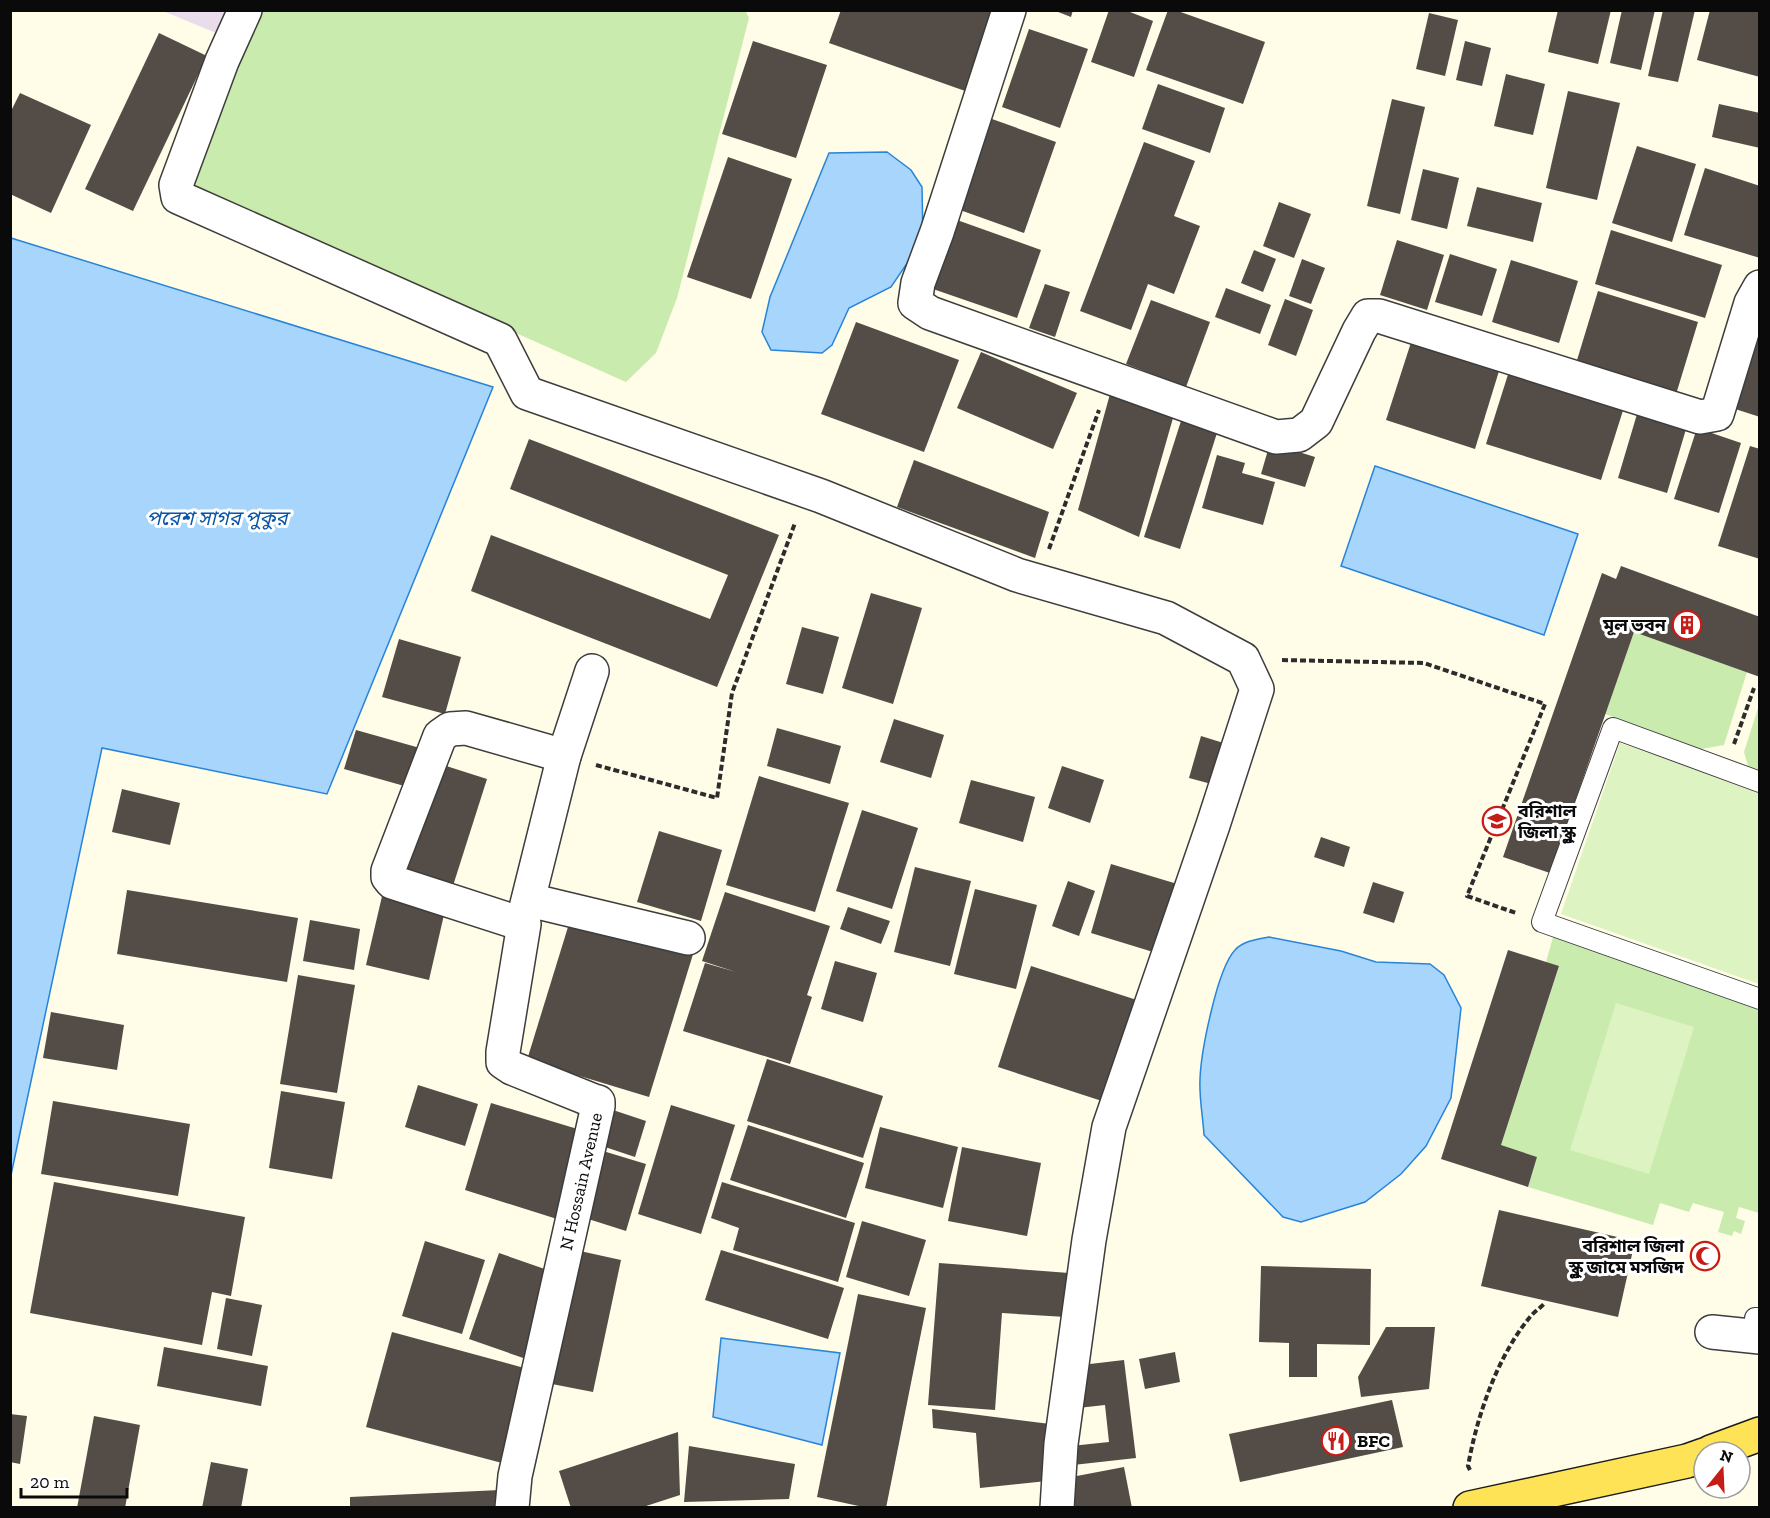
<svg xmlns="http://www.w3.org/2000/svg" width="1770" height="1518" viewBox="0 0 1770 1518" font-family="'Zilla Slab','Noto Sans Bengali',serif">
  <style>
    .industrial { fill: #eaddeb }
    .green { fill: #c9ecae }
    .pitch { fill: #ddf3c1 }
    .water { fill: #a7d5fc; stroke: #2784d9; stroke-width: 1.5 }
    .building { fill: #544c46 }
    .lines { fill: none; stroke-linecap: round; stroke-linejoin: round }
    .lane-casing { stroke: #3d3d3d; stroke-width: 22 }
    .street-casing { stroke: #3d3d3d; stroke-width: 36 }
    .primary-casing { stroke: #1b1b1b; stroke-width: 36 }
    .path { stroke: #2c2c2c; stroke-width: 4; stroke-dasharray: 6 3; stroke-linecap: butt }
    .lane { stroke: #fff; stroke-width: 20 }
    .street { stroke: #fff; stroke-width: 33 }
    .primary { stroke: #ffe357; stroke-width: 33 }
    .labels { text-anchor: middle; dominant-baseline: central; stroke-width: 6; stroke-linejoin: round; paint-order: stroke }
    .poi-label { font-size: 18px; font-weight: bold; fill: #0a0a0a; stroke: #fff; text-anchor: end }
    .street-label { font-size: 18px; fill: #0a0a0a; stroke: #fff }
    .water-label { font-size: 20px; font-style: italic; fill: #0a55a6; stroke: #fff }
  </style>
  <rect width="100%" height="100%" fill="#fffce7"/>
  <path class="industrial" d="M163,11H225L216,33Z"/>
  <g class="green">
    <path d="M745,10L749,18L677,298L656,353L626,382L192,189L200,152L259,11Z"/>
    <path d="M1634,632L1747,672L1724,745L1701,749L1605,714Z"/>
    <path d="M1759,705V772L1749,769L1744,752Z"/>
    <path d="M1555,930L1759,1004V1213L1739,1207L1736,1218L1745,1221L1741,1234L1734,1231L1732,1236L1718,1232L1724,1212L1693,1203L1689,1212L1660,1203L1653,1225L1528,1187L1537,1157L1501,1145L1559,967L1546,962Z"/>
  </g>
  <g class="pitch">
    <path d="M1620,743L1759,791V984L1561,914Z"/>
    <path d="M1616,1003L1694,1027L1649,1174L1570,1150Z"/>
  </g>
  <g class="water">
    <path d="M887,152L911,170L922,187L923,240L891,287L849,308L832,345L822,353L771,350L762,332L770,297L829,153Z"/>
    <path d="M11,238L493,387L327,794L102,748L11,1175Z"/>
    <path d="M1375,466L1578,534L1544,635L1341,566Z"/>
    <path d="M1269,937L1341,951L1376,962L1430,964L1444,975L1461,1008L1451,1098L1426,1146L1401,1174L1365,1202L1301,1222L1283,1217L1204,1135C1203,1117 1199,1098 1200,1079C1201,1052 1217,969 1235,950C1243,941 1258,939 1269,937Z"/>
    <path d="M721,1338L840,1353L822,1445L713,1417Z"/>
  </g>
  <g class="building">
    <path d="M841,10H997L968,92L829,43Z"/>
    <path d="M1053,10H1073L1071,17Z"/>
    <path d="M1109,10H1125L1153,21L1134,77L1091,62Z"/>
    <path d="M1168,10H1175L1265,42L1243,104L1146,70Z"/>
    <path d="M1558,10H1611L1598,64L1548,52Z"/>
    <path d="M1622,10H1655L1641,70L1610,63Z"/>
    <path d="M1663,10H1695L1678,82L1648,76Z"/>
    <path d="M1710,10H1760V77L1697,60Z"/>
    <path d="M1429,13L1458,20L1445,76L1416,69Z"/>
    <path d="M1029,29L1088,49L1060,128L1002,107Z"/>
    <path d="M159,33L207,56L133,211L85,189Z"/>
    <path d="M753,41L827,65L796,158L722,134Z"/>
    <path d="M1465,41L1491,48L1482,86L1456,80Z"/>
    <path d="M1506,74L1545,84L1533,135L1494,126Z"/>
    <path d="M1158,84L1225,108L1210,153L1142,129Z"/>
    <path d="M1568,91L1620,103L1597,200L1546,188Z"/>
    <path d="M20,93L91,125L51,213L10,194V113Z"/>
    <path d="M1392,99L1425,107L1400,214L1367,206Z"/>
    <path d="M1719,104L1760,113V148L1712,137Z"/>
    <path d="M992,119L1056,142L1024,233L960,210Z"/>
    <path d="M1144,142L1195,161L1174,216L1200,226L1174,294L1148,284L1131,330L1080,311Z"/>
    <path d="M1637,146L1696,164L1672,242L1612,223Z"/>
    <path d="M728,157L792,179L751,299L687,277Z"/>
    <path d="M1705,168L1760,186V258L1684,235Z"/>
    <path d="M1423,169L1459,178L1447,229L1411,220Z"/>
    <path d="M1477,187L1542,203L1533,242L1467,226Z"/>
    <path d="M1279,202L1311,214L1294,258L1263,246Z"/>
    <path d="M957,220L1041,250L1017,318L933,289Z"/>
    <path d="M1611,230L1722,265L1705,318L1595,284Z"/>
    <path d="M1397,240L1444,255L1427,310L1380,295Z"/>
    <path d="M1254,250L1276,259L1263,292L1241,283Z"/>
    <path d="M1450,254L1497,269L1482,316L1435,302Z"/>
    <path d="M1302,259L1325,268L1311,304L1289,296Z"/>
    <path d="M1511,260L1578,281L1559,343L1492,322Z"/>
    <path d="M1045,284L1070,292L1055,337L1029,328Z"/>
    <path d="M1226,288L1271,305L1260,334L1215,317Z"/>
    <path d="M1598,291L1698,322L1674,401L1574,370Z"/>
    <path d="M1285,299L1313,310L1296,356L1268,345Z"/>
    <path d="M1151,300L1210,322L1186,387L1126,364Z"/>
    <path d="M1760,312V417L1729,407Z"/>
    <path d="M856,322L959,360L924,452L821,414Z"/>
    <path d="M1415,330L1503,358L1475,449L1386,420Z"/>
    <path d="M981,352L1077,393L1053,449L957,408Z"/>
    <path d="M1511,365L1626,401L1601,480L1486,444Z"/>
    <path d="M1110,394L1173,418L1139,537L1078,510Z"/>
    <path d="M1640,404L1689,419L1667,493L1618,478Z"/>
    <path d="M1181,421L1217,433L1180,549L1144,537Z"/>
    <path d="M1697,428L1741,443L1719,513L1674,499Z"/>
    <path d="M529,439L779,535L717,687L471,591L491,535L710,619L728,575L510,489Z"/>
    <path d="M1270,443L1315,457L1305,487L1261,474Z"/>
    <path d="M1750,446L1760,449V559L1718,546Z"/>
    <path d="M1217,455L1245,463L1242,473L1275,482L1263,525L1202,508Z"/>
    <path d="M914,460L1049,512L1035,558L897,507Z"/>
    <path d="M1621,566L1760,617V677L1634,632L1550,873L1503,857L1602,573L1616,579Z"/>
    <path d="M871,593L922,608L893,704L842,688Z"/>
    <path d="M802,627L839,637L823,694L786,684Z"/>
    <path d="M399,639L461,657L445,714L382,697Z"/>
    <path d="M894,719L944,735L931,778L880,762Z"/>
    <path d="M777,728L841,746L830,784L767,766Z"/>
    <path d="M356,730L427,750L415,789L344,769Z"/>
    <path d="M1201,736L1230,745L1219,786L1189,778Z"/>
    <path d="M440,764L487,779L451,892L404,877Z"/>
    <path d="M1062,766L1104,780L1090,823L1048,808Z"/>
    <path d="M759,776L849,803L815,912L726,885Z"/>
    <path d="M971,780L1035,797L1023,842L959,823Z"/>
    <path d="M122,789L180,803L170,845L112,832Z"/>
    <path d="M862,810L918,828L892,909L836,891Z"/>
    <path d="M659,831L722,850L701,921L637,902Z"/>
    <path d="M1321,837L1350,847L1344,867L1314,857Z"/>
    <path d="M1111,864L1184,886L1163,955L1091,933Z"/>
    <path d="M915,867L971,881L950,966L894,952Z"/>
    <path d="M1068,881L1095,891L1079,936L1052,926Z"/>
    <path d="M1373,882L1404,892L1394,923L1363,913Z"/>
    <path d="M975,889L1037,905L1016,989L954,974Z"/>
    <path d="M127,890L298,918L287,982L117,954Z"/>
    <path d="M383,892L446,906L429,980L366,965Z"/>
    <path d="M725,892L830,926L807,995L812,997L790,1064L683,1031L705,963L736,972L702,961Z"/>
    <path d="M848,907L890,921L881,944L840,929Z"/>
    <path d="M572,914L694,951L649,1097L527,1060Z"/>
    <path d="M310,920L360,929L354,970L303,961Z"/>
    <path d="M1508,950L1559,966L1501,1145L1537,1157L1528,1187L1441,1159Z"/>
    <path d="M835,961L877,973L863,1022L821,1009Z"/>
    <path d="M1031,966L1140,1001L1108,1103L998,1067Z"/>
    <path d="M298,975L355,985L337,1093L280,1084Z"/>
    <path d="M51,1012L124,1025L117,1070L43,1058Z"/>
    <path d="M767,1059L883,1096L863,1158L747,1121Z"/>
    <path d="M418,1085L478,1104L465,1146L405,1127Z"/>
    <path d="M281,1091L345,1102L332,1179L269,1168Z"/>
    <path d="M53,1101L190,1124L178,1196L41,1174Z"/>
    <path d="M491,1103L584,1131L557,1219L465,1190Z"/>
    <path d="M671,1105L735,1125L701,1234L638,1214Z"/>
    <path d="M613,1110L646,1121L635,1157L602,1146Z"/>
    <path d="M748,1125L864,1163L846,1218L730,1180Z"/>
    <path d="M880,1127L958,1147L943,1208L865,1188Z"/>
    <path d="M962,1147L1041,1163L1027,1236L948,1221Z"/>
    <path d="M603,1151L646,1164L626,1231L582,1217Z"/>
    <path d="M54,1182L245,1217L231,1296L212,1292L202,1345L30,1313Z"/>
    <path d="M722,1182L855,1223L838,1282L733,1250L739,1228L711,1218Z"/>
    <path d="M1499,1210L1635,1241L1618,1317L1481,1286Z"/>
    <path d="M862,1221L926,1240L909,1296L846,1277Z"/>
    <path d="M425,1241L485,1260L462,1334L402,1316Z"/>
    <path d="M721,1250L844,1288L828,1339L705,1300Z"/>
    <path d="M580,1251L621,1260L593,1392L552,1384Z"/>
    <path d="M499,1253L559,1274L529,1360L469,1339Z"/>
    <path d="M939,1263L1069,1273L1066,1317L1002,1313L995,1410L928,1405Z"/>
    <path d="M1261,1266L1371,1269L1370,1345L1317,1344V1377H1289V1343L1259,1342Z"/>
    <path d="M858,1294L926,1308L886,1508H868L817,1497Z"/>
    <path d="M226,1298L262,1305L252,1356L217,1349Z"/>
    <path d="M1386,1327H1435L1429,1389L1361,1397L1358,1377Z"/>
    <path d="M392,1332L528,1369L502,1463L366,1427Z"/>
    <path d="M164,1347L268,1366L261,1406L157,1386Z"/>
    <path d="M1175,1352L1180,1382L1145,1389L1139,1359Z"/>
    <path d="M1124,1360L1136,1458L1073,1465L1071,1446L1109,1442L1105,1405L1078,1408L1073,1366Z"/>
    <path d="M1392,1400L1403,1447L1240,1482L1229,1434Z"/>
    <path d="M932,1409L1050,1424L1056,1480L980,1488L976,1433L933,1428Z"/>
    <path d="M10,1414L27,1416L20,1464L10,1462Z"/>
    <path d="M94,1416L140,1425L125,1508H77Z"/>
    <path d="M678,1432L680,1495L640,1508H571L559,1471Z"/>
    <path d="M689,1446L795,1464L789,1499L684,1502Z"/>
    <path d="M211,1462L248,1469L241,1508H202Z"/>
    <path d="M1124,1467L1132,1508H1067L1061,1479Z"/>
    <path d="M500,1490L501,1508H350V1497Z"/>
  </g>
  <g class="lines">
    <g class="lane-casing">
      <g id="lane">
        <path d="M1760,782L1613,728L1542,922L1760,999"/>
        <path d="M1755,1318H1760"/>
      </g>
    </g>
    <g class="street-casing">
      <g id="street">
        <path d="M245,10L222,61L176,185L178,197L500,340L527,393L821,496L1017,575L1166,618L1243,659L1257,689L1213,825L1109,1127L1089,1240L1061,1444L1057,1508"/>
        <path d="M1009,10L937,232L918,283L915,303L930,313L1276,437L1299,435L1316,422L1359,331L1368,316H1379L1700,417L1717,414L1751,303L1760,287"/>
        <path d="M529,900L688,938"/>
        <path d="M522,924L392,882L388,877V871L440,736L450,729L466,728L564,756"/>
        <path d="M1712,1332L1760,1337"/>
        <path id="s1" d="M512,1508L515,1476L598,1106V1102L594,1101L512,1068L503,1062V1052L524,924H522L564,756L592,671"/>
      </g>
    </g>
    <g class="primary-casing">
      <g id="primary">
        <path d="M1711,1452L1760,1434"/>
        <path d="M1470,1508L1687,1461L1704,1455"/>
      </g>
    </g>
    <g class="path">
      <path d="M1049,549L1099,410"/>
      <path d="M1282,660L1424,663L1545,704L1467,896L1516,913"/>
      <path d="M1734,744L1754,688"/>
      <path d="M596,765L717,798L732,693L795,523"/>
      <path d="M1470,1470L1468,1466C1477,1416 1497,1357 1530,1317C1534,1312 1539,1309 1544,1304"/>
    </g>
    <use href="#lane" class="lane"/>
    <use href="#street" class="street"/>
    <use href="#primary" class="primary"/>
  </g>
  <defs>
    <g id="building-ring" transform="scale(1.5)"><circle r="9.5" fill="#fff" stroke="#c61c17" stroke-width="1.5"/><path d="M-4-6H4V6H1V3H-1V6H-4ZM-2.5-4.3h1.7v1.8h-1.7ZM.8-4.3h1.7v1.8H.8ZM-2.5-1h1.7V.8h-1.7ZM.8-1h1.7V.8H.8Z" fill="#c61c17"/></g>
    <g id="school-ring" transform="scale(1.5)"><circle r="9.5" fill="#fff" stroke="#c61c17" stroke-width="1.5"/><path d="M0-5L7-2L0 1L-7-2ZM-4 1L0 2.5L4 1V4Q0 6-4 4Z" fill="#c61c17"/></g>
    <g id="mosque-ring" transform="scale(1.5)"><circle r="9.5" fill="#fff" stroke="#c61c17" stroke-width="1.5"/><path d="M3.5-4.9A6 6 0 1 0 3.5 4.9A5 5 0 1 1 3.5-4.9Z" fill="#c61c17"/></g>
    <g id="restaurant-ring" transform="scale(1.5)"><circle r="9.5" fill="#fff" stroke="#c61c17" stroke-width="1.5"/><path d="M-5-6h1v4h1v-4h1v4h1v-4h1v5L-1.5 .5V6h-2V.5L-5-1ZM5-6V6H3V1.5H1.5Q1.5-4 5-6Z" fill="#c61c17"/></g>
  </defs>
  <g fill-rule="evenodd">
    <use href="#building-ring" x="1687" y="625"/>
    <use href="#school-ring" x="1497" y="821"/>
    <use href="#mosque-ring" x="1705" y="1256"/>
    <use href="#restaurant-ring" x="1336" y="1441"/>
  </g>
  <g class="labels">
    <g class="poi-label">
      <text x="1666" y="625">মূল ভবন</text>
      <text x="1518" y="811" text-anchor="start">বরিশাল<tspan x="1518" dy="21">জিলা স্কুল</tspan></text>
      <text x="1684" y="1246">বরিশাল জিলা<tspan x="1684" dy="21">স্কুল জামে মসজিদ</tspan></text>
      <text x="1357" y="1441" text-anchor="start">BFC</text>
    </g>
    <g class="street-label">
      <text stroke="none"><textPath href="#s1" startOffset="334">N Hossain Avenue</textPath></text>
    </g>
    <g class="water-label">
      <text x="217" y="518">পরেশ সাগর পুকুর</text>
    </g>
  </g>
  <rect width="1770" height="1518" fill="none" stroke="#0a0a0a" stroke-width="24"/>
  <g transform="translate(1722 1470) rotate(18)"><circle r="28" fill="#ffffff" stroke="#9d9d9d" stroke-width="1.5"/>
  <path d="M0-4.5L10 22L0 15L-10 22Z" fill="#c61c17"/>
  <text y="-9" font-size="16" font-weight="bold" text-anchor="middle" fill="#0a0a0a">N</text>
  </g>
  <path d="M21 1488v9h106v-9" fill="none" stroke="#0a0a0a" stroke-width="3"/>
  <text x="30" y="1488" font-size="18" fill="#0a0a0a" stroke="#ffffff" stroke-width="4.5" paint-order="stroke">20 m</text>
</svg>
